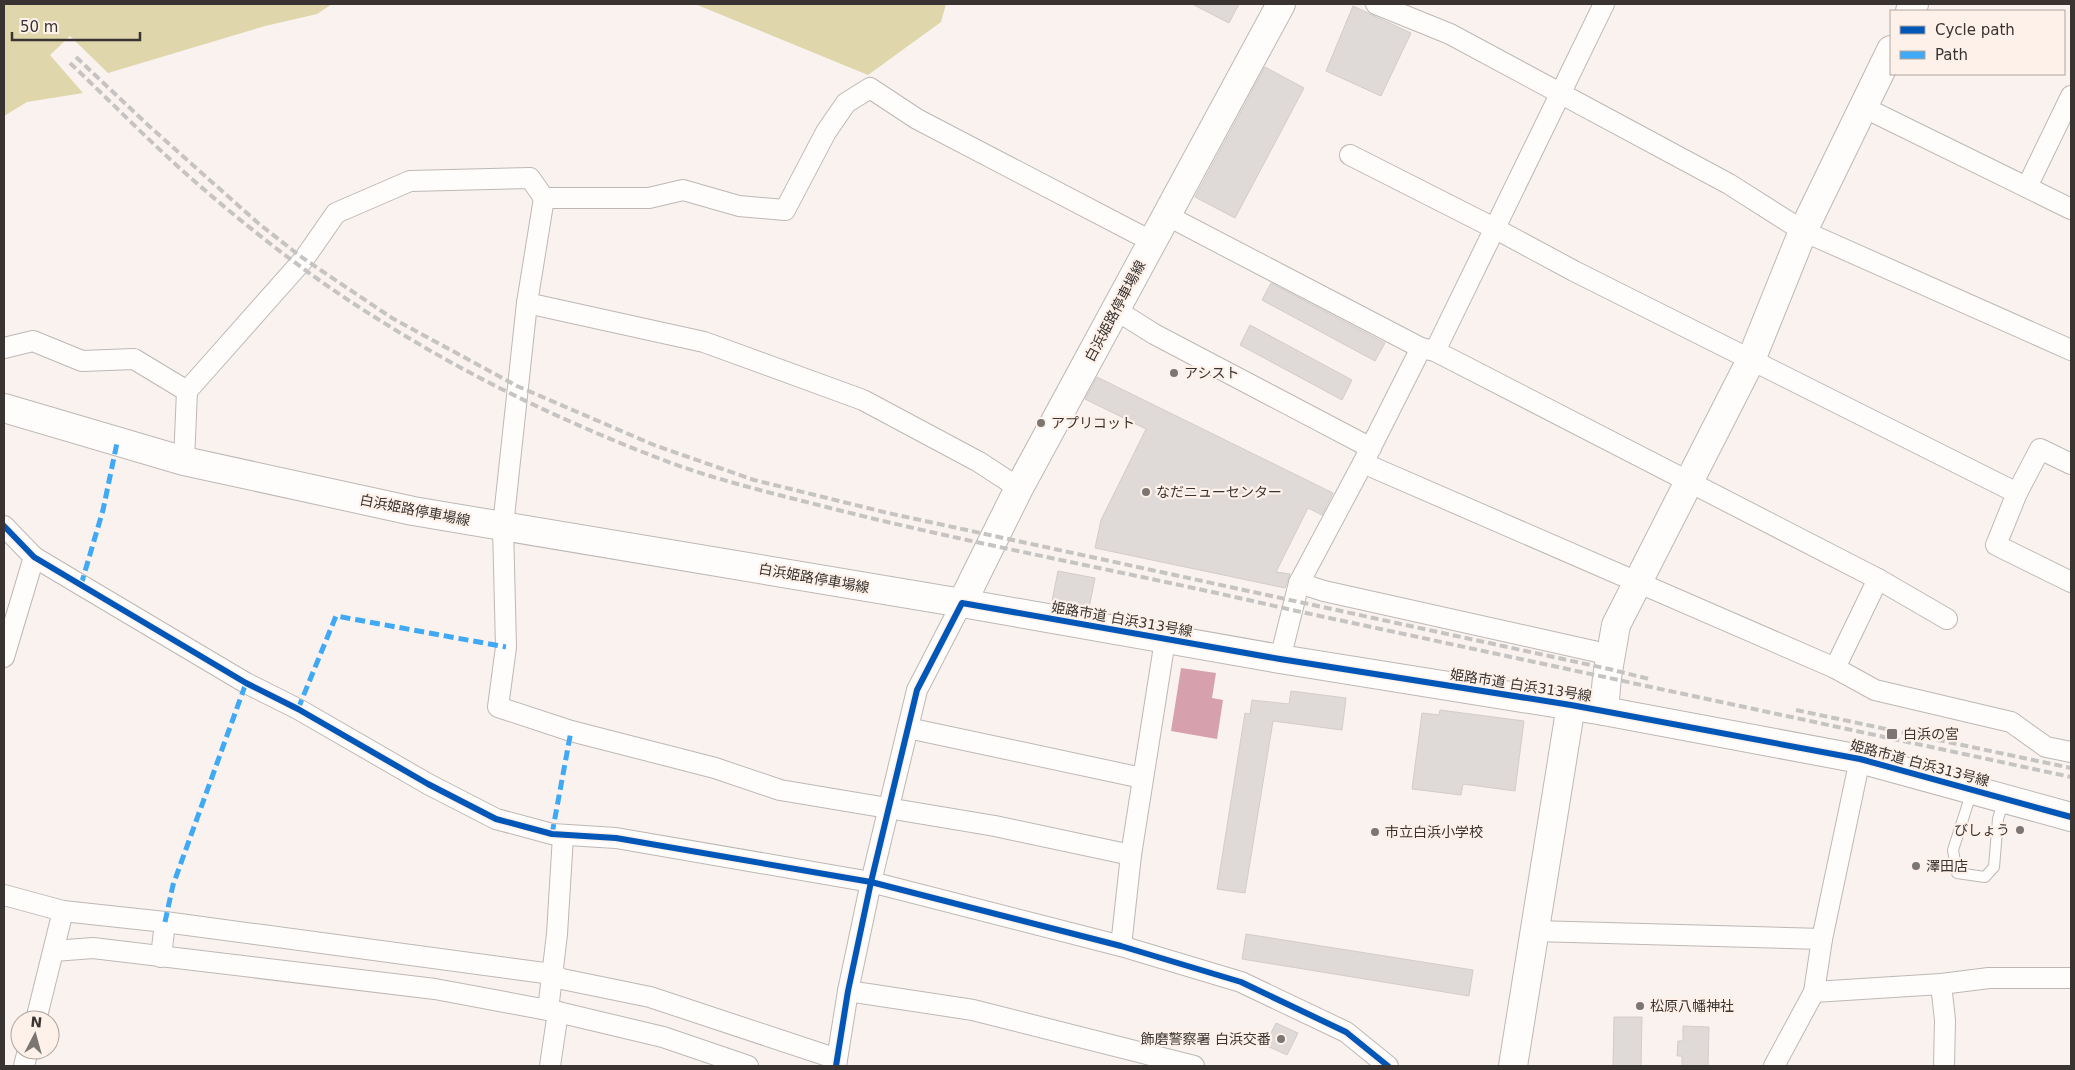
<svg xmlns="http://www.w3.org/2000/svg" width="2075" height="1070" viewBox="0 0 2075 1070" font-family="'DejaVu Sans','Noto Sans JP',sans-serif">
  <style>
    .forest { fill: #dfd6ac }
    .water { fill: #d6a0ac }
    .building { fill: #dfd9d7; stroke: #d2cdca }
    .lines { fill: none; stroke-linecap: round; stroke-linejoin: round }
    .lane-casing { stroke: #beb8b5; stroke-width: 12 }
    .street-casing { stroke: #beb8b5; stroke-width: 22 }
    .secondary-casing { stroke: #beb8b5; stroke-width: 30 }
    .lane { stroke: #fefdfc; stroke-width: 10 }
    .street { stroke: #fefdfc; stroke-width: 20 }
    .secondary { stroke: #fefdfc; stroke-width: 28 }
    .rail { stroke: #c6c4c3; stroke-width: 4; stroke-dasharray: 8 4; stroke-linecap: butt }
    .quiet { stroke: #3fa9f5; stroke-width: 5; stroke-dasharray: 10 5; stroke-linecap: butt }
    .cycleway-casing { stroke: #fef1e9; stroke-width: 9 }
    .cycleway { stroke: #0057b8; stroke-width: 6 }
    .poi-dot { fill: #7c7673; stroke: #fef1e9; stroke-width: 2 }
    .labels { text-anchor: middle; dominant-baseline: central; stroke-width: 4.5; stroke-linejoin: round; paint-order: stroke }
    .street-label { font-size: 14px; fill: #393431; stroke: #fef1e9 }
    .poi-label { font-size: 14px; fill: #393431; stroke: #fef1e9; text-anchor: start }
  </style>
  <rect width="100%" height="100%" fill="#f9f2ee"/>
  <g class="forest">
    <path d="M4,4H332L317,14L265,26L108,73L70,36L50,55L83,93L27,102L4,116Z"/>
    <path d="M695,4H946L941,22L868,75Z"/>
  </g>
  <path class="water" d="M1181,668L1216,673L1212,698L1223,700L1217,739L1171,731Z"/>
  <g class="building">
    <path d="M1192,4H1239L1229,23Z"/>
    <path d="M1353,6L1411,33L1381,96L1326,71Z"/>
    <path d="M1265,67L1304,88L1235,218L1195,197Z"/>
    <path d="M1271,283L1385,343L1375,361L1262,300Z"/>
    <path d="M1250,325L1352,380L1342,400L1240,345Z"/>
    <path d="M1097,377L1333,493L1322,515L1308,508L1276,572L1290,574L1285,588L1095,548L1101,520L1146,429L1085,399Z"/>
    <path d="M1058,571L1095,578L1089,608L1052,601Z"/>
    <path d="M1291,691L1346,698L1342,730L1273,721L1245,893L1217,889L1245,713L1250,714L1252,700L1289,704Z"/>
    <path d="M1440,710L1524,721L1515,791L1463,784L1461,795L1412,789L1422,713L1439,715Z"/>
    <path d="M1246,934L1473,970L1469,996L1242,959Z"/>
    <path d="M1614,1017H1642L1641,1066H1613Z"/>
    <path d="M1276,1023L1298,1033L1287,1055L1265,1045Z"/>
    <path d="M1683,1026L1709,1027L1708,1066H1682V1056H1677L1678,1041H1683Z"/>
  </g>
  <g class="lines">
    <g class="lane-casing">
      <path id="lane" d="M1972,791L1953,850L1957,873L1985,877L1994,867L1998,819L2004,799"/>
    </g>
    <g class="street-casing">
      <g id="street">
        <path d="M1376,4L1450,34L1729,184L1803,231L2071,350"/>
        <path d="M1863,107L2071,209"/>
        <path d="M1350,155L1496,229L1574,271L2017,493L2040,449L2071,464"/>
        <path d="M2027,187L2071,96"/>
        <path d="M544,198L527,303L503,526L506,647L498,707L571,731L715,768L780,790L995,826L1131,855"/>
        <path d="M1166,215L1421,348L1435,351L1878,579L1947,619"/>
        <path d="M527,303L704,342L863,400L979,462L1019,488"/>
        <path d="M1116,310L1154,334L1371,448"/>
        <path d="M4,348L33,341L82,361L134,359L187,391L304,259L336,213L410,181L530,178L544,198H649L683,190L739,206L785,210L826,132L846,103L870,88L917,119L1151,241"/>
        <path d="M1435,351L1604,4"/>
        <path d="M184,461L187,391"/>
        <path d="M1363,463L1835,668L1875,690L2011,722L2046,747L2071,752"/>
        <path d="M2017,493L1996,545L2071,582"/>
        <path d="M4,526L34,557L81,585L246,683L298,709L428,784L496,819L552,834L616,838L871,882L1121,946L1241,982L1346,1032L1388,1066"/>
        <path d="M1299,583L1324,591L1611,655"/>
        <path d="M4,657L34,557"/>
        <path d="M1280,659L1299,583L1363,463L1421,348"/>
        <path d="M1835,668L1878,579"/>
        <path d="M908,728L1142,778"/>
        <path d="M4,895L63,911L165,922L552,974L562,979L650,997L837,1059"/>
        <path d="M1534,931L1822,939"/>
        <path d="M1121,946L1131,855L1165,640"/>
        <path d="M54,951L93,948L435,989L558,1012L663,1037L748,1066"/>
        <path d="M161,957L165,922"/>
        <path d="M1941,984L1945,1020L1944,1066"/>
        <path d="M848,991L973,1010L1194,1066"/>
        <path d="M1814,992L1941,984L1989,978H2071"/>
        <path d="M548,1010L557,934L563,836"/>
        <path d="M36,1020L63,911"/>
        <path d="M24,1066L28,1050"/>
        <path d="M550,1066L558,1012"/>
        <path d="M836,1066L848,991L871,882L917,690L962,603"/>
        <path d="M1774,1066L1814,992L1822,939L1860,759"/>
      </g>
    </g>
    <g class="secondary-casing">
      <g id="secondary">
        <path d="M1910,11L1914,4"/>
        <path d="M4,408L184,461L413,511L962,603L1280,659L1604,711L1860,759L2071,817"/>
        <path d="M962,603L1019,488L1281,4"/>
        <path d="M1604,711L1607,677L1616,625L1751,360L1803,231L1891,50"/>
        <path d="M1513,1066L1571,705"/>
      </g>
    </g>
    <use href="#lane" class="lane"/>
    <use href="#street" class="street"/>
    <use href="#secondary" class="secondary"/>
    <g class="rail">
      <path d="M76,57L149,126L258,223L300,256L322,271L392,318L517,386L654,445L754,480L888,513L1609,669L1649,679"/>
      <path d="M70,63C108,99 145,137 184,172C245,226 311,278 381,321C468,376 562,421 658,458C717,481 780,495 842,511C991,548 1142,575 1292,610L2071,777"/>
      <path d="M1796,710L2071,768"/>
    </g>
    <g class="quiet">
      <path d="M81,585L103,510L117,443"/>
      <path d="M298,709L336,616L506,647"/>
      <path d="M552,834L571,731"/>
      <path d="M165,922L173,885L246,683"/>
    </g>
    <g class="cycleway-casing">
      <g id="cycleway">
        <path d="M4,526L34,557L81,585L246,683L298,709L428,784L496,819L552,834L616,838L871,882L1121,946L1241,982L1346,1032L1388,1066"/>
        <path d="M836,1066L848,991L871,882L917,690L962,603L1280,659L1571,705L1860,759L2071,817"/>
      </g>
    </g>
    <use href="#cycleway" class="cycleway"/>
  </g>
  <g class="poi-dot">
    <circle cx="1174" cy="373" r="5"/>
    <circle cx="1041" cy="423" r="5"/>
    <circle cx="1146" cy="492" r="5"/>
    <rect x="1886" y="728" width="12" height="12" rx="2.5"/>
    <circle cx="2020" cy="830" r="5"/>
    <circle cx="1375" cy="832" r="5"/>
    <circle cx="1916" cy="866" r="5"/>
    <circle cx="1640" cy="1006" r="5"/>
    <circle cx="1281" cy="1039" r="5"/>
  </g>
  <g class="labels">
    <g class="street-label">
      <text transform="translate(1115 311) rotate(-62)">白浜姫路停車場線</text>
      <text transform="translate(415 510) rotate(11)">白浜姫路停車場線</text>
      <text transform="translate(814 578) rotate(10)">白浜姫路停車場線</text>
      <text transform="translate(1122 619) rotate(10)">姫路市道 白浜313号線</text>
      <text transform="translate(1521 685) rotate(9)">姫路市道 白浜313号線</text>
      <text transform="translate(1920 763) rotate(15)">姫路市道 白浜313号線</text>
    </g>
    <g class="poi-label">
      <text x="1184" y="373">アシスト</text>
      <text x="1051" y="423">アプリコット</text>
      <text x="1156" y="492">なだニューセンター</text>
      <text x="1903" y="734">白浜の宮</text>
      <text x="2010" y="830" text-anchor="end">びしょう</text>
      <text x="1385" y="832">市立白浜小学校</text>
      <text x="1926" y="866">澤田店</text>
      <text x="1650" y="1006">松原八幡神社</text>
      <text x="1271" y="1039" text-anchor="end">飾磨警察署 白浜交番</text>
    </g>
  </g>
  <rect width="2075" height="1070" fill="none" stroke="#393431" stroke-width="10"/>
  <rect x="1890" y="10" width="175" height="65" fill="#fef1e9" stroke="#afa59f"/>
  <rect x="1900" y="26" width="25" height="8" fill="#0057b8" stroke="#afa59f"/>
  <text x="1935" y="35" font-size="15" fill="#393431">Cycle path</text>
  <rect x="1900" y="51" width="25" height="8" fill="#3fa9f5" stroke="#afa59f"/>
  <text x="1935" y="60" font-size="15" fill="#393431">Path</text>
  <g transform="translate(35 1035) rotate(6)"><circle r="24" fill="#fef1e9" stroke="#afa59f"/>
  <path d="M0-4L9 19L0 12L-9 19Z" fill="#7c7673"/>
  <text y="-8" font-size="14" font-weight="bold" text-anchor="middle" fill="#393431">N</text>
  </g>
  <path d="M12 32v8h128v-8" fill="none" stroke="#393431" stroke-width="2.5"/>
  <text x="20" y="32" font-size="15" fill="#393431" stroke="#fef1e9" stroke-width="4" paint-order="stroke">50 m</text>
</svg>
